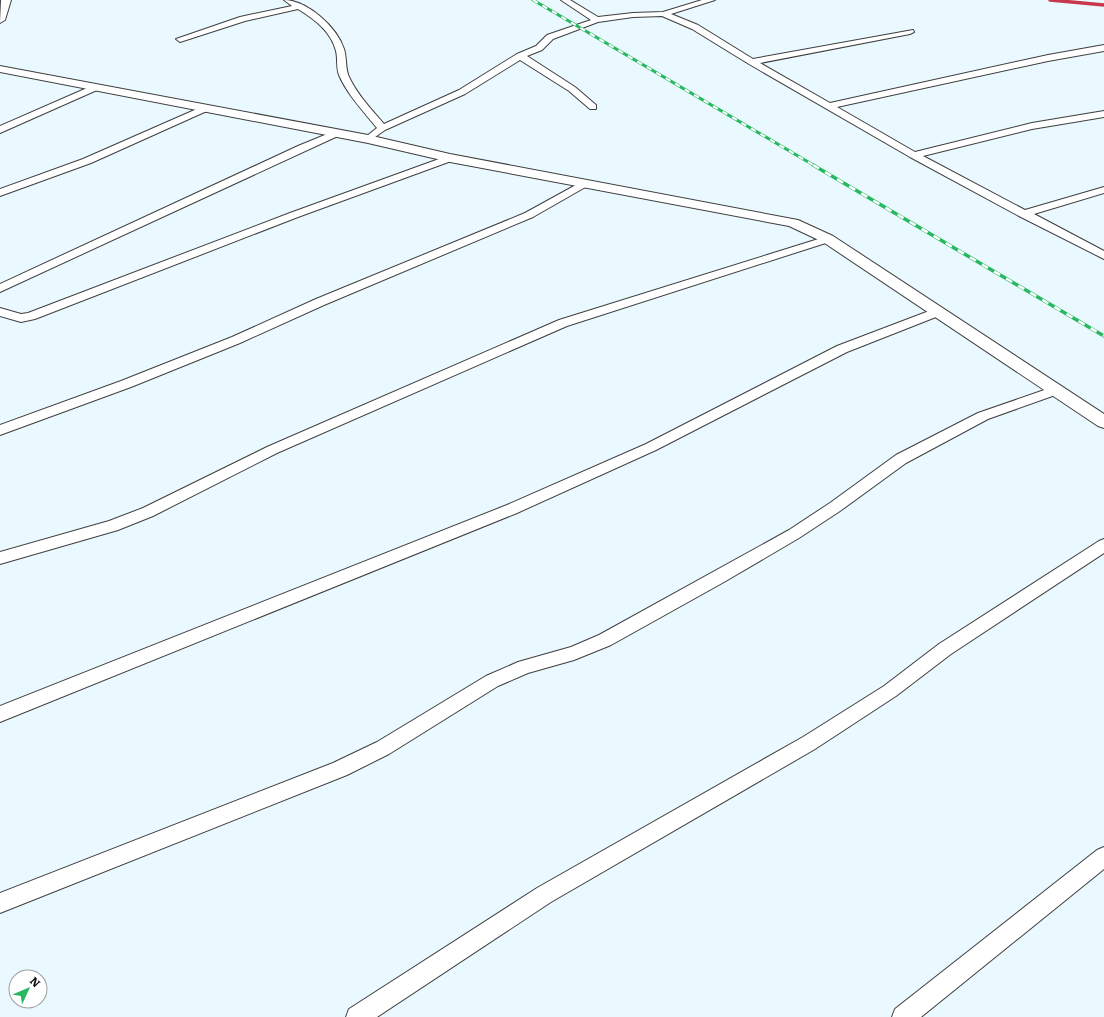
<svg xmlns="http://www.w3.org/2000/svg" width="1104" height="1017" viewBox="0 0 1104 1017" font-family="Literata,serif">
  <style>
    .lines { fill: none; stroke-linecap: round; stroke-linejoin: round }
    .stream { stroke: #ca384e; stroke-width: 3.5 }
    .minor-casing { stroke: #3e3e3e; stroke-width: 2 }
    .tertiary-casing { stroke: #3e3e3e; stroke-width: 2 }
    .minor { fill: #fff; fill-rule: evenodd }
    .tertiary { fill: #fff; fill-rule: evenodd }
    .rail-far1-casing { stroke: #27b861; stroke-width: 3 }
    .rail-casing { stroke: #27b861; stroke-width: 3.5 }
    .rail-far1 { stroke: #fff; stroke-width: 2; stroke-dasharray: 5.5; stroke-linecap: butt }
    .rail { stroke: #fff; stroke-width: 2.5; stroke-dasharray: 7; stroke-linecap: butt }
  </style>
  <rect width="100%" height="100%" fill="#eaf9ff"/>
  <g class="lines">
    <path class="stream" d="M1050,0L1104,5"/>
    <g class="minor-casing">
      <g id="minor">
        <path d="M284,0C307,0 337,27 344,49C347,58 345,68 349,77C357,94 371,109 384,124L459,90L517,54L536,46L547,35L591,20L561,0H570L598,17L633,13L663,12L702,0H715L671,14L698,25L753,59L913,30L914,32L910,34L760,63L830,103L1048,55L1104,45V51L1048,61L837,107L915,152L1032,123L1104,111V117L1032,129L923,156L1025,210L1104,187V193L1034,214L1104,251V259L1019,216L910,157L749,64L692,29L662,16L633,17L598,22L553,39L542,50L527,56L575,87L596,105V109H590L569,91L520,60L465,94L385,130L368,142L363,139L377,128C364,112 347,94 339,75C336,67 338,59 336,51C331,31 314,19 298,9L245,21L180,42L176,39L240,17L292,6Z"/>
        <path d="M94,85L99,88L97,90L0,133V126Z"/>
        <path d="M206,105L211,108L209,110L91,163L0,196V189L83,159Z"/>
        <path d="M337,130L342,133L340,135L0,292V284L298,146Z"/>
        <path d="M450,155L454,156L455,158L454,160L298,217L35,319L21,322L0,316V308L21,314L28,313L290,213Z"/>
        <path d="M585,180L590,183L589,185L533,217L324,305L240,343L131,387L0,435V425L121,381L232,337L316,299L525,213Z"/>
        <path d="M828,236L832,237L834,239L832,241L567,326L277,453L153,516L118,530L0,564V552L109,521L143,508L267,447L559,320Z"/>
        <path d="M937,308L941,309L943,312L941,315L847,352L656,450L517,513L0,722V706L507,505L646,444L837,346Z"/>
        <path d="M1056,386L1061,387L1063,390L1061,393L988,419L906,463L840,511L799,538L724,582L611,645L574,660L528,673L498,686L389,754L347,775L0,913V893L333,763L377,742L486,676L518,662L571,647L599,635L789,530L830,503L896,455L978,413Z"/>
        <path d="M1104,539V553L951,654L896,696L815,749L551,902L377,1017H346L349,1009L537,888L803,737L884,686L939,644L1099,541Z"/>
        <path d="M1104,847V869L921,1017H892L895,1009L1097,850Z"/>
      </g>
    </g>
    <g class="tertiary-casing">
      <g id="tertiary">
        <path d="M1,0H11L5,20L0,23Z"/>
        <path d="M0,66L368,135L450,154L798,220L833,236L1104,414V428L1098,426L823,242L789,226L450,162L368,143L0,72Z"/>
      </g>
    </g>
    <use href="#minor" class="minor"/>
    <use href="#tertiary" class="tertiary"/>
    <g class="rail-far1-casing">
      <path id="rail-far1" d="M533,0L815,166"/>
    </g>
    <g class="rail-casing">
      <path id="rail" d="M813,165L1104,336"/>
    </g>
    <use href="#rail-far1" class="rail-far1"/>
    <use href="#rail" class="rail"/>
  </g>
  <g transform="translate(28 989) rotate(46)"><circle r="19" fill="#ffffff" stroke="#9d9d9d"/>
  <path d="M0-3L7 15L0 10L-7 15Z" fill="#27b861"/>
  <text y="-6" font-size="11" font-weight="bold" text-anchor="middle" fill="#0b0b0b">N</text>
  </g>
</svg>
